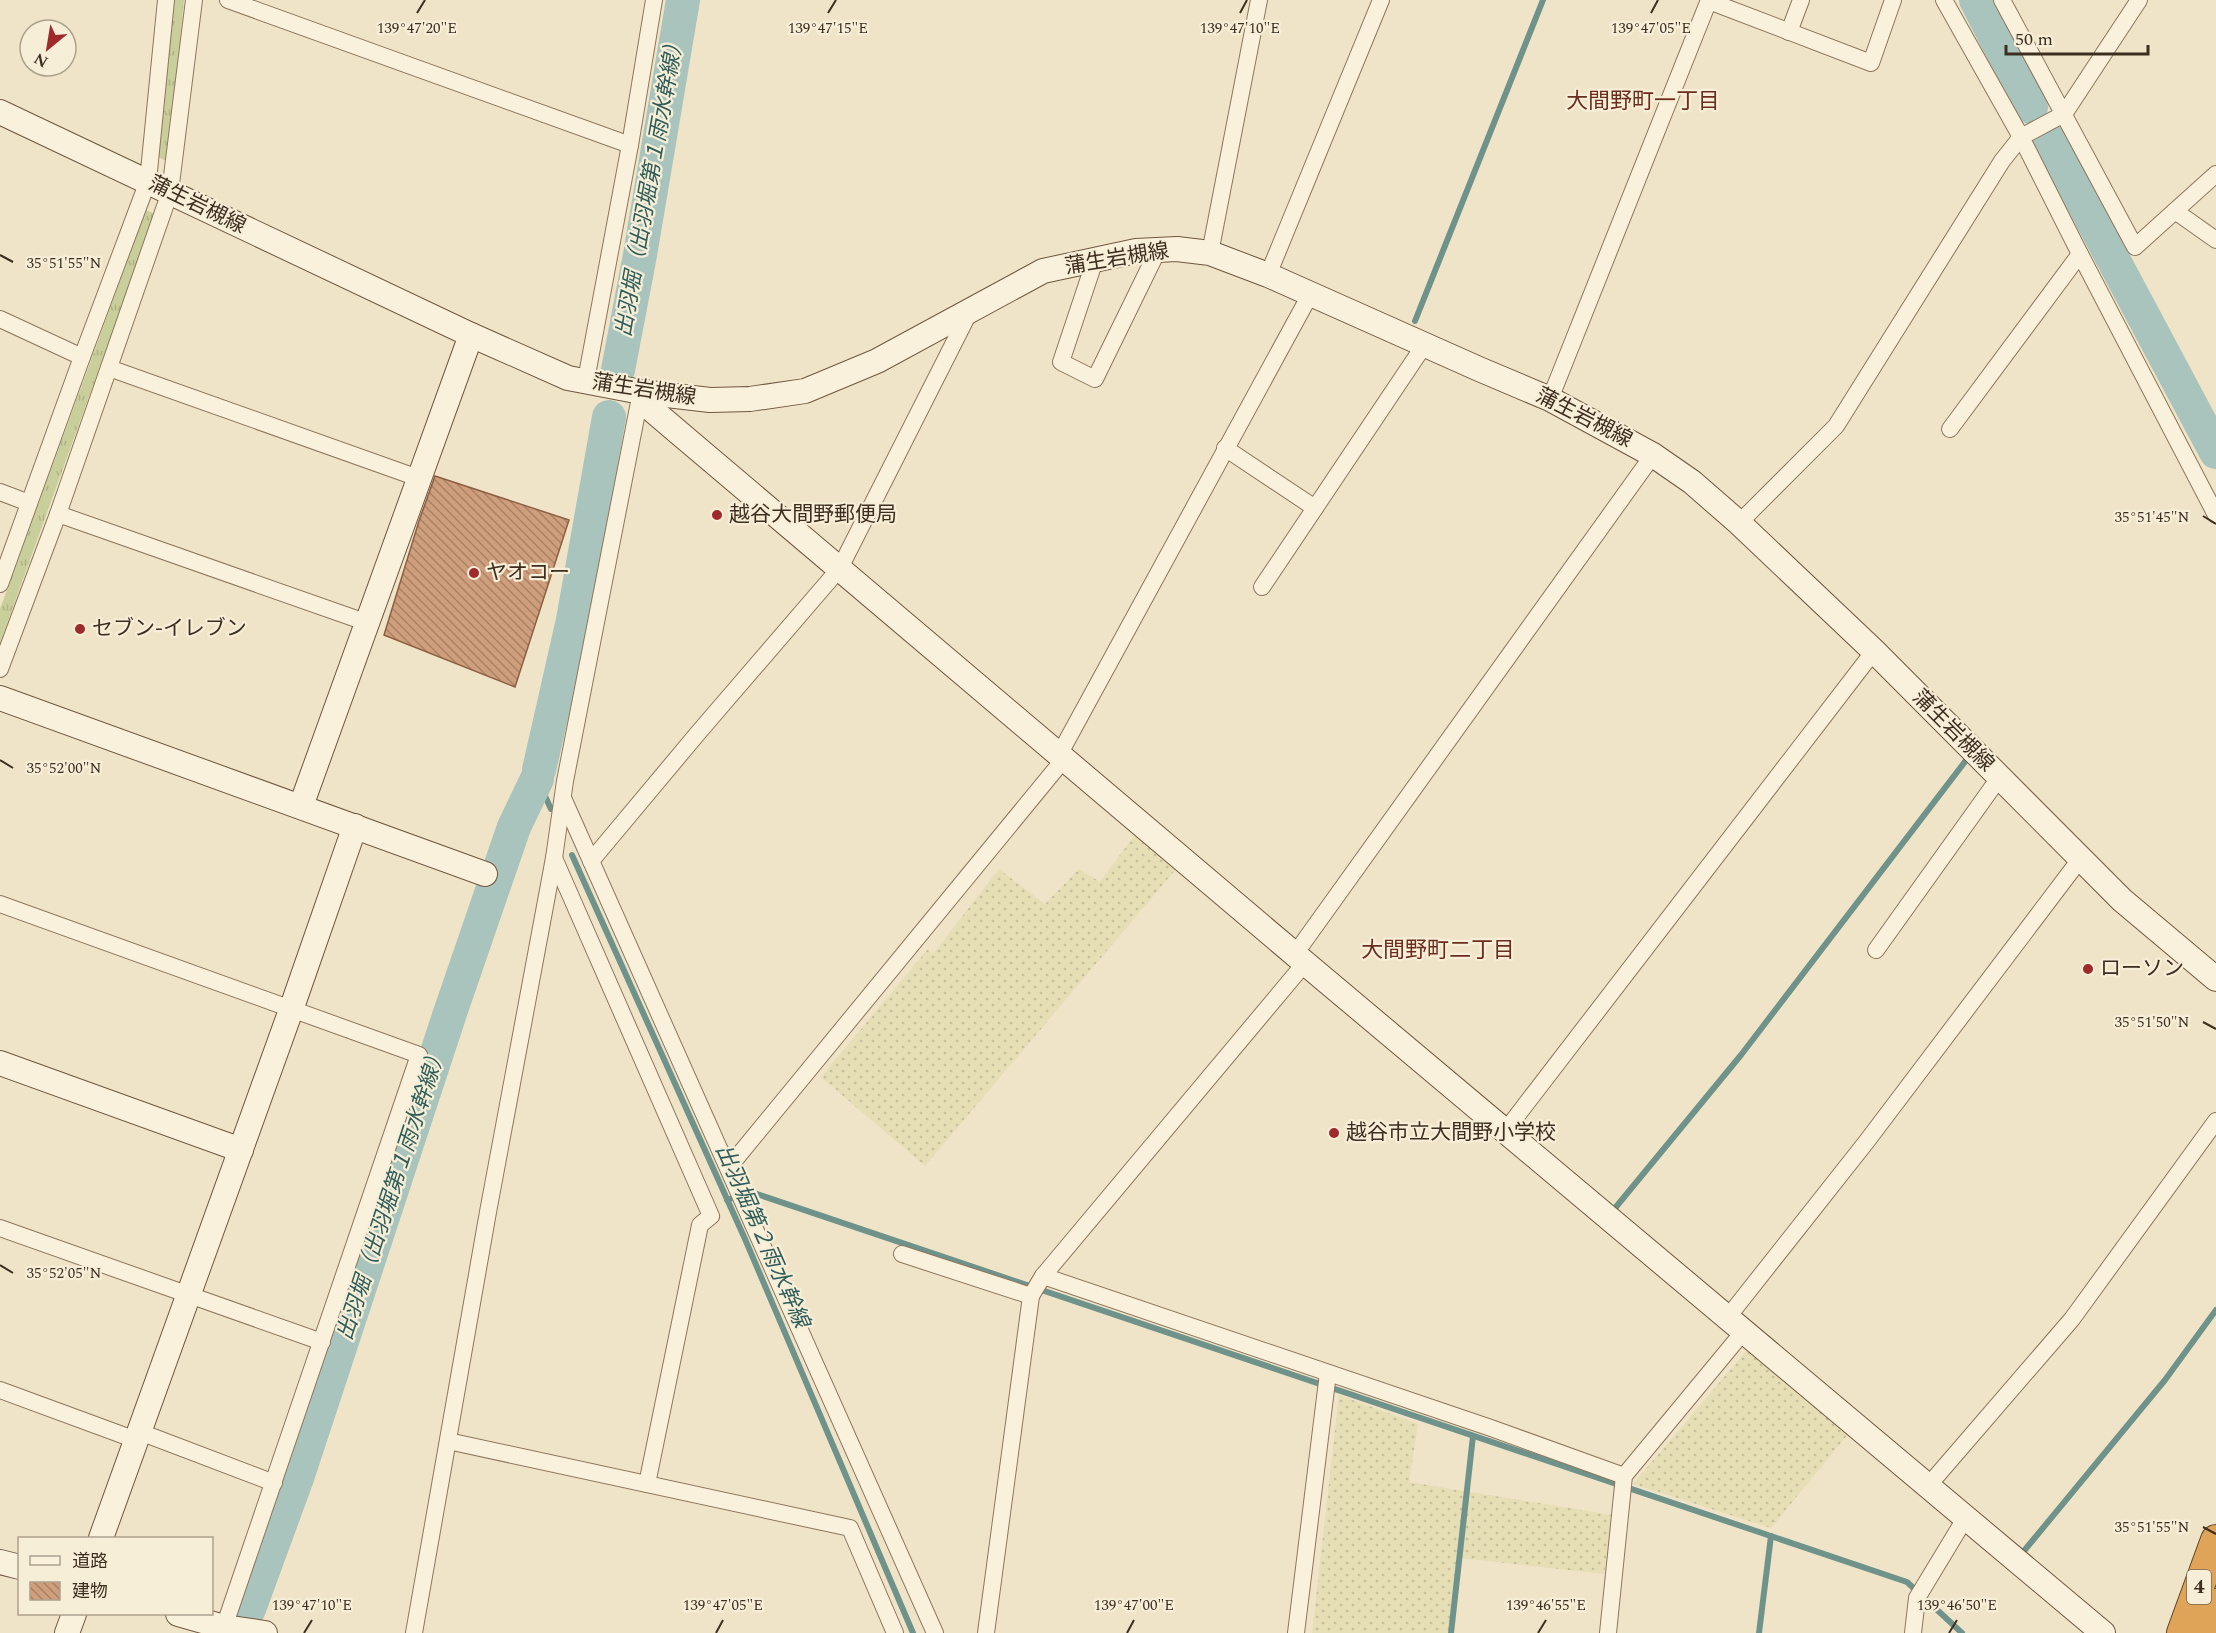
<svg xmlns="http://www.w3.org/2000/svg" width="2216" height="1633" viewBox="0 0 2216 1633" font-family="Spectral,'Noto Sans JP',serif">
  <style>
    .farmland { fill: url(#farmland-dots) }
    .grass { fill: url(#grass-tufts) }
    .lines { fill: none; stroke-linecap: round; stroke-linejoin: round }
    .stream { stroke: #6f938a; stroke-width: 6 }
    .river { stroke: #a9c4bc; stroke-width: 34 }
    .building { fill: url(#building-back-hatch); stroke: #8d5f41; stroke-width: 1.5 }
    .street-casing { stroke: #8d765c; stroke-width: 18 }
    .secondary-casing { stroke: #6f573f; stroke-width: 26 }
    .highway-casing { stroke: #5b4430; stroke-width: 32 }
    .street { stroke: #faf1dc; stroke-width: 16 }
    .secondary { stroke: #faf1dc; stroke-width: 24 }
    .highway { stroke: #e0a458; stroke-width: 30 }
    .ticks { fill: none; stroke: #3d2e20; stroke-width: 2 }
    .poi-dot { fill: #9e2a2b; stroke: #f7eed8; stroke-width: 2 }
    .labels { text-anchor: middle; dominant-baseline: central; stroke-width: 4.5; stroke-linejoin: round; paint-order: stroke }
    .shield { fill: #f7eed8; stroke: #756857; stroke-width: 1.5 }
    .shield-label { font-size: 20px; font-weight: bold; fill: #3d2e20 }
    .street-label { font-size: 21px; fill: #3d2e20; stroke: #f7eed8 }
    .poi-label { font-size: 21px; fill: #3d2e20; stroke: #f7eed8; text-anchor: start }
    .neighbourhood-label { font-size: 22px; fill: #6b2e1e; stroke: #f7eed8 }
    .water-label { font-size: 22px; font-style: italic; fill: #2f5d5a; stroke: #f7eed8 }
    .ticks-label { font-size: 15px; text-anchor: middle; fill: #3d2e20; stroke: #f7eed8; stroke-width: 4.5; stroke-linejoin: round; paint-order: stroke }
  </style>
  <defs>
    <pattern id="farmland-dots" width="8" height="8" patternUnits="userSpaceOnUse" patternTransform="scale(1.5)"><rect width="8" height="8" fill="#e6deb5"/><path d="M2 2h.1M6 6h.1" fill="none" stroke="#c6bf9b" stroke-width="1.8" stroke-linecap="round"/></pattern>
    <pattern id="grass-tufts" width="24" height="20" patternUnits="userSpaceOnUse" patternTransform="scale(1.5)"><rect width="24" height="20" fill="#c9cf9b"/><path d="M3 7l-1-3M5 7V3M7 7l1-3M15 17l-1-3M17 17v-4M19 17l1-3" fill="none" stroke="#aeb285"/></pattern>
    <pattern id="building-back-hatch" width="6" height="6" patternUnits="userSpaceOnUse" patternTransform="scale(1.5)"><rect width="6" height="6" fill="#cf9f7d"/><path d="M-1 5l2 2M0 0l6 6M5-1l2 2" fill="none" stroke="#a98266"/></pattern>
  </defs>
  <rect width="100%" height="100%" fill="#f0e4c8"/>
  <g class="farmland">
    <path d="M1134,836L1177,868L925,1166L821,1077L928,949L933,954L999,869L1045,904L1079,869L1100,882Z"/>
    <path d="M1748,1349L1850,1432L1771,1528L1633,1484Z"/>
    <path d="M1339,1395L1418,1424L1409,1482L1613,1515L1604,1574L1460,1558L1452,1633H1312Z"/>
  </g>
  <g class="grass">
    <path d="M174,0H184L168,162L158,157Z"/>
    <path d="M146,210L155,214L0,643V609Z"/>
  </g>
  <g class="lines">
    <g class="stream">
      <path d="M1415,321L1543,0"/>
      <path d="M537,779L551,809"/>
      <path d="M572,855L745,1239L913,1633"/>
      <path d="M727,1200L751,1192L1907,1582L1962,1633"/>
      <path d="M1611,1213L1741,1055L1967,759"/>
      <path d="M2019,1557L2165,1380L2216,1310"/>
      <path d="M1451,1633L1473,1436"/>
      <path d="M1759,1633L1771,1536"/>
    </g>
    <g class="river">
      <path d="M1976,0L2031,107"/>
      <path d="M2050,141L2216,452"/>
      <path d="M618,370L640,255L683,0"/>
      <path d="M539,770L573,620L609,417"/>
      <path d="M249,1609L297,1478L451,1010L514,827L537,779"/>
    </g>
  </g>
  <path class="building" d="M435,476L569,520L515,687L384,635L419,521Z"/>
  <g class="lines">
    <g class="street-casing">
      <g id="street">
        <path d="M228,0L630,145"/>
        <path d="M1944,0L2021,137L2080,254L2216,515"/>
        <path d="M2002,0L2135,247L2216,174"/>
        <path d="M1709,1L1871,63L1893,0"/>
        <path d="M1789,32L1801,0"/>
        <path d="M2175,211L2216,240"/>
        <path d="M1210,253L1259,0"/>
        <path d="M1095,260L1061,362L1095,379L1158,250"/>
        <path d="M1268,275L1381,0"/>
        <path d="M0,319L82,357"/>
        <path d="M109,368L421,479"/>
        <path d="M586,380L630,145L654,0"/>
        <path d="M1550,399L1709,0"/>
        <path d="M1950,429L2080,254"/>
        <path d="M1225,448L1315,508"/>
        <path d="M0,492L29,503"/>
        <path d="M58,514L368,623"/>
        <path d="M1739,523L1836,426L2002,161L2021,137L2064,114L2139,0"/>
        <path d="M0,584L82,357L148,181L166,0"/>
        <path d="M1262,587L1425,344"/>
        <path d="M0,669L58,514L170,192L194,0"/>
        <path d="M1059,755L1311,293"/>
        <path d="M563,798C689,1076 809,1355 935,1633"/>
        <path d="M554,858L711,1216L700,1225L647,1484"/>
        <path d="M591,861L698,733L840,568L970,311"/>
        <path d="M0,904L419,1055L222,1633"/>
        <path d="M1876,950L1999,778"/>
        <path d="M1295,954L1653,455"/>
        <path d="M1506,1130L1874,651"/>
        <path d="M729,1167L1064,759"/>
        <path d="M0,1228L322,1342"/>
        <path d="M902,1254L1031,1296"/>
        <path d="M1043,1276L1491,1428L1624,1476"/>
        <path d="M1728,1317L1867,1141L2081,858"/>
        <path d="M0,1390L136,1440"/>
        <path d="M140,1432L274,1483"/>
        <path d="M448,1441L850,1528L895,1633"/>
        <path d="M1928,1486L2072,1319L2216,1121"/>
        <path d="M414,1633L488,1212L554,858L565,781L641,392"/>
        <path d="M986,1633L1031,1296L1043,1276L1305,963"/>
        <path d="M1296,1633L1328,1373"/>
        <path d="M1608,1633L1624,1476L1744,1331"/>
        <path d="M1913,1633L1917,1598L1966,1517"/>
      </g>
    </g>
    <g class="secondary-casing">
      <g id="secondary">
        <path d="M0,112L471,335L568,378L641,392L710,400L750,399L805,391L877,361L1043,271L1136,251L1177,249L1210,253L1268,275L1479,369L1550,399L1653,455L1692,482L1739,523L1874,651L2122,900L2216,979"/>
        <path d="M646,392L651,409L678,432L1305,963L2103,1633"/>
        <path d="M0,698L485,874"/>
        <path d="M301,806L471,335"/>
        <path d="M0,1063L241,1150"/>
        <path d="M101,1538L291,1010L355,826"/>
        <path d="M0,1562L20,1567"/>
        <path d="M178,1614L224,1627L265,1633"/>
        <path d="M67,1633L74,1614"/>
      </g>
    </g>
    <g class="highway-casing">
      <g id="highway">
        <path d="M2182,1633L2216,1540"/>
        <path d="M2205,1633L2216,1604"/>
      </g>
    </g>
    <use href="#street" class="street"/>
    <use href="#secondary" class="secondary"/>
    <use href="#highway" class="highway"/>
  </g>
  <path class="ticks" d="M417,13L425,0M828,13L836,0M1240,13L1247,0M1651,13L1658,0M0,255L13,262M2203,516L2216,524M0,760L13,768M2203,1022L2216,1029M0,1265L13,1273M2203,1527L2216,1534M304,1633L312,1620M716,1633L723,1620M1127,1633L1134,1620M1538,1633L1546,1620M1949,1633L1957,1620"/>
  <g class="poi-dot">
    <circle cx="717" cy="515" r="6"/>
    <circle cx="474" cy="573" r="6"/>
    <circle cx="80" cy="629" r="6"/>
    <circle cx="2088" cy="969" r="6"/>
    <circle cx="1334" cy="1133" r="6"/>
  </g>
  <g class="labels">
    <rect class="shield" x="2187" y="1570" width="24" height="34" rx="4.5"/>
    <g class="shield-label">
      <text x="2199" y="1587">4</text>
    </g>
    <g class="street-label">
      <text transform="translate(197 205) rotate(26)">蒲生岩槻線</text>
      <text transform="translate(1117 259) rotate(-9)">蒲生岩槻線</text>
      <text transform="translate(644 390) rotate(9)">蒲生岩槻線</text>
      <text transform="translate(1584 418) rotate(27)">蒲生岩槻線</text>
      <text transform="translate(1953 731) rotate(45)">蒲生岩槻線</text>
    </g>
    <g class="poi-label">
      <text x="729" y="515">越谷大間野郵便局</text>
      <text x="486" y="573">ヤオコー</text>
      <text x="92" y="629">セブン-イレブン</text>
      <text x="2100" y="969">ローソン</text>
      <text x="1346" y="1133">越谷市立大間野小学校</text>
    </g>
    <g class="neighbourhood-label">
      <text x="1643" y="101">大間野町一丁目</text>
      <text x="1438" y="950">大間野町二丁目</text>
    </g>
    <g class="water-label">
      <text transform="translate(650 185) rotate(-80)">出羽堀（出羽堀第１雨水幹線）</text>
      <text transform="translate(392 1193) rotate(-72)">出羽堀（出羽堀第１雨水幹線）</text>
      <text transform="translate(762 1236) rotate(66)">出羽堀第２雨水幹線</text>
    </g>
  </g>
  <g class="ticks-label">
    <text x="417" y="33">139°47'20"E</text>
    <text x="828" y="33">139°47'15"E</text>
    <text x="1240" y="33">139°47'10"E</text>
    <text x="1651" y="33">139°47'05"E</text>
    <text x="64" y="268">35°51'55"N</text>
    <text x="2152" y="522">35°51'45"N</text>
    <text x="64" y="773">35°52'00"N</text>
    <text x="2152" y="1027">35°51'50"N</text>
    <text x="64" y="1278">35°52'05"N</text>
    <text x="2152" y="1532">35°51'55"N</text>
    <text x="312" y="1610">139°47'10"E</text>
    <text x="723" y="1610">139°47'05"E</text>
    <text x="1134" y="1610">139°47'00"E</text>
    <text x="1546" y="1610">139°46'55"E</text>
    <text x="1957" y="1610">139°46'50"E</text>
  </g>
  <rect x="18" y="1537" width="195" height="78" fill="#f7eed8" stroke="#ada18e" stroke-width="1.5"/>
  <rect x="30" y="1556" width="30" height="9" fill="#faf1dc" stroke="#ada18e" stroke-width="1.5"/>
  <text x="72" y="1567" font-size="18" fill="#3d2e20">道路</text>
  <rect x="30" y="1582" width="30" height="18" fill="url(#building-back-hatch)" stroke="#ada18e" stroke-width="1.5"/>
  <text x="72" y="1597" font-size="18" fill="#3d2e20">建物</text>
  <g transform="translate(48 48) rotate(210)"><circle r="28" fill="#f7eed8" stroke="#ada18e" stroke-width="1.5"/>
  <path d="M0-4.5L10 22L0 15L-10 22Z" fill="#9e2a2b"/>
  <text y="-9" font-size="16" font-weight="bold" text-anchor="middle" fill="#3d2e20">N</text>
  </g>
  <path d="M2006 45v9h142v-9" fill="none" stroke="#3d2e20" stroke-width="3"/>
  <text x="2015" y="45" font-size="18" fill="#3d2e20" stroke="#f7eed8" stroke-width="4.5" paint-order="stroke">50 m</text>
</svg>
